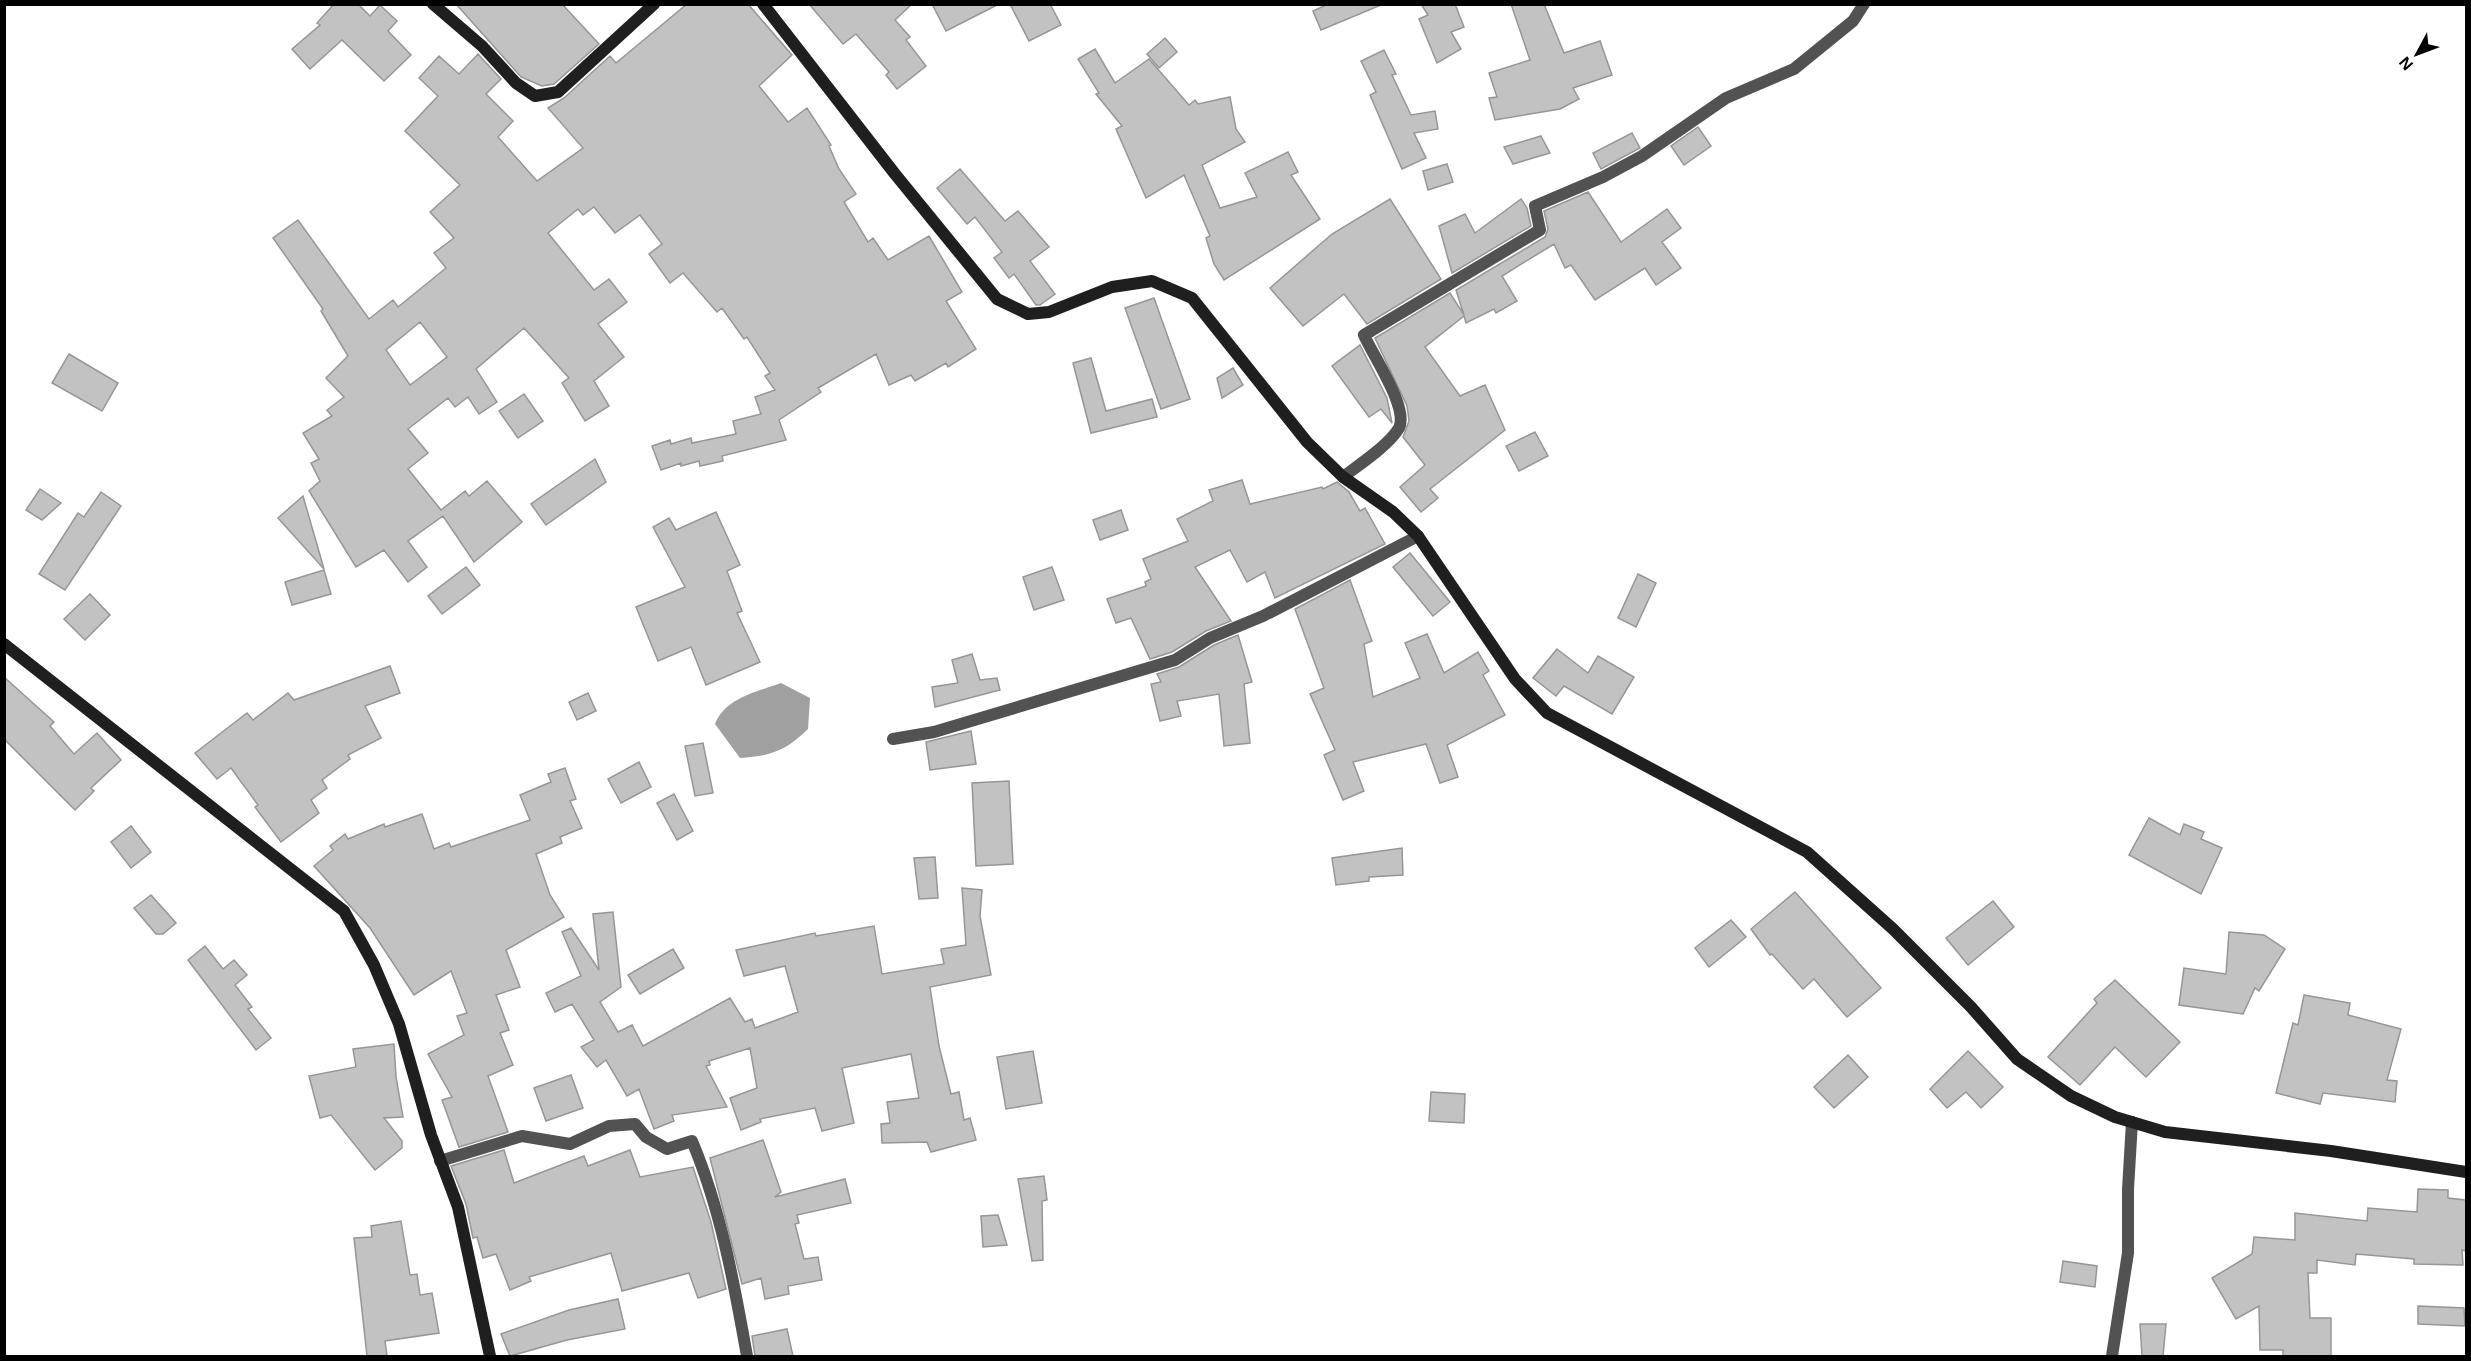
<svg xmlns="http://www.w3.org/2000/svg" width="2471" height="1361" viewBox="0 0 2471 1361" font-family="Helvetica,sans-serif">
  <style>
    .water { fill: #a0a0a0 }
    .building { fill: #c2c2c2; stroke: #969696; stroke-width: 1.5; fill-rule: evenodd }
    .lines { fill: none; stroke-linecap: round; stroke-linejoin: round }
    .street { stroke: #525252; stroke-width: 12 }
    .secondary { stroke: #1f1f1f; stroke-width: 12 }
  </style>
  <rect width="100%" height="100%" fill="#fff"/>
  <path class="water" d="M781,683L810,698L808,729C786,751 770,756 740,758L715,724C725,698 756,692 781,683Z"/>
  <g class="building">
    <path d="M334,4H358L370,16L380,5L397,21L388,31L411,55L384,81L342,40L310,69L292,49L320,25L317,23Z"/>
    <path d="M456,4H562L599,44L554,84L542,86L521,77Z"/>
    <path d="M687,4H748L792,55L759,86L788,122L807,108L831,145L829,146L839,169L856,194L844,202L868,242L873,238L888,260L929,236L962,292L946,301L976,349L948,367L946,363L915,381L911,375L889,385L876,354L818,388L821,392L779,420L786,440L722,456L723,461L700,466L699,461L681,466V463L661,470L652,446L670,440L671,444L691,438L692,443L736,434L733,421L761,414L755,397L775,390L765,376L770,373L747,337L744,339L722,308L717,312L683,273L670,283L649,254L662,244L640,215L615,233L594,207L583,215L578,209L548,233L594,290L609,279L627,302L598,324L624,357L594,381L609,406L585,421L562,383L569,378L524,328L476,369L497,402L479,414L468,397L455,407L448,398L408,429L428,453L408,469L441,510L465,491L469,496L487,481L522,522L474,562L443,516L408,541L427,567L408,582L384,550L356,567L309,491L320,481L311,463L319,459L303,433L332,416L327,410L344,397L326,378L348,356L321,311L323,309L273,238L298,220L369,319L393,300L398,307L446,268L434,253L454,238L430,212L460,185L405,131L438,96L419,78L439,56L459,74L478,54L501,79L486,94L513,121L498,137L537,181L583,148L548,108L564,98L610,56L616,63ZM420,322L447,357L410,385L386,350Z"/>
    <path d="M809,4H912L895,20L910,37L906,40L926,66L897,89L886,75L889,72L856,34L843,44Z"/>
    <path d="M932,4H999L946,31Z"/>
    <path d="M1010,4H1050L1061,25L1029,41Z"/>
    <path d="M1328,4H1381V5L1321,30L1313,11Z"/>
    <path d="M1421,4H1455L1464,27L1451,32L1461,49L1437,63L1419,19L1428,15Z"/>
    <path d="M1511,4H1544L1564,53L1600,41L1612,75L1573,88L1579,99L1560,109L1495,120L1489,98L1497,97L1489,73L1530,60Z"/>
    <path d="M1165,38L1177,52L1159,68L1147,54Z"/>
    <path d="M1095,49L1115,83L1149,59L1189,105L1195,100L1198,104L1230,97L1236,129L1245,142L1202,165L1220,208L1257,197L1245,173L1288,152L1298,172L1291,175L1320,219L1224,280L1214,264L1206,238L1210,236L1184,175L1146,198L1116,129L1122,126L1096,94L1099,93L1078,59Z"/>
    <path d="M1384,50L1396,74L1392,75L1411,115L1435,111L1438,129L1414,133L1426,158L1402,169L1370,95L1376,92L1361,61Z"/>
    <path d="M1698,127L1711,146L1684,165L1671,146Z"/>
    <path d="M1632,133L1640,148L1601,169L1593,153Z"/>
    <path d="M1541,136L1550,153L1513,164L1504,147Z"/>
    <path d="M1447,164L1453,182L1428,190L1423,171Z"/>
    <path d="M960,169L1005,221L1018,211L1049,247L1030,261L1055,294L1040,305H1036L1014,274L1009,278L994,258L1002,252L975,217L967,224L937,188Z"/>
    <path d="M1588,192L1621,242L1667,209L1681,228L1662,242L1681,268L1656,285L1645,268L1595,300L1571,265L1565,268L1554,244L1502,276L1517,301L1496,313L1494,309L1466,323L1464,316L1425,347L1460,396L1485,385L1505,430L1430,489L1438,498L1421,512L1400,487L1425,465L1403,437L1409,421L1407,406L1375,338L1450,293L1464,315L1456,290L1545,237L1548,229L1544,211Z"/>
    <path d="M1390,199L1441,279L1367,324L1344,294L1303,326L1270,288L1332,234Z"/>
    <path d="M1521,199L1527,208L1531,226L1452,273L1439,226L1465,214L1475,233Z"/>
    <path d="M1154,298L1190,399L1161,409L1125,308Z"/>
    <path d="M1360,345L1387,398L1392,423L1381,409L1369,417L1332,366Z"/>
    <path d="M69,354L118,383L102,411L52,383Z"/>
    <path d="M1091,358L1106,411L1152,399L1157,417L1091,433L1073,363Z"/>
    <path d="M1233,368L1243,385L1222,398L1217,378Z"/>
    <path d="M524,394L543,421L518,438L499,411Z"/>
    <path d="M1535,432L1548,456L1519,471L1506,446Z"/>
    <path d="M595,459L606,482L546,525L531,504Z"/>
    <path d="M1242,480L1250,504L1322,487L1323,489L1337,482L1349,492L1360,511L1365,508L1385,544L1275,598L1265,572L1247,582L1230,550L1195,567L1231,621L1206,631L1172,652L1150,659L1131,618L1116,623L1107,599L1146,586L1145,582L1151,579L1143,559L1188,541L1177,519L1213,501L1209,490Z"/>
    <path d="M40,489L61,503L42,520L26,510Z"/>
    <path d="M101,492L121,506L65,590L39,574L78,513L84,517Z"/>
    <path d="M303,496L324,569L278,518Z"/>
    <path d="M1121,510L1128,530L1100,540L1093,520Z"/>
    <path d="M716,512L740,565L727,571L742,611L737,613L760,662L706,685L691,647L658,661L636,607L685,587L653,527L669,518L676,530Z"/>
    <path d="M1410,553L1450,602L1433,616L1393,567Z"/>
    <path d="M466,567L480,585L442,614L428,596Z"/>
    <path d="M1052,567L1064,600L1034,610L1023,577Z"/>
    <path d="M324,570L331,594L292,605L285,582Z"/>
    <path d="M1638,574L1656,583L1636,627L1618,618Z"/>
    <path d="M1350,580L1372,641L1364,644L1373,697L1420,678L1405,643L1427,634L1444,673L1478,652L1489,671L1483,675L1505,715L1447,745L1458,777L1440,783L1426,744L1353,762L1364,791L1343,800L1324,755L1335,750L1310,694L1324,688L1295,609Z"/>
    <path d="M90,594L110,615L85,640L64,619Z"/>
    <path d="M1238,635L1252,682L1244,684L1250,743L1224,746L1219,694L1177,701L1181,716L1160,721L1151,684L1161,682L1157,674L1179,667L1214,645Z"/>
    <path d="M1557,649L1588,673L1598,656L1634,677L1612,714L1564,686L1556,696L1533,678Z"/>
    <path d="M972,654L980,680L997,678L1000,690L935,707L932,687L958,683L952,660Z"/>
    <path d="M390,666L400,693L365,706L381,738L348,755L350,759L322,780L327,788L311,800L319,813L281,842L255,807L258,805L231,768L217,779L195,753L247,713L253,720L288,693L294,700Z"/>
    <path d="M4,677L54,722L50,726L74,754L97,733L121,760L91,788L94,791L75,810L4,739Z"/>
    <path d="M588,693L596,711L577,720L569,702Z"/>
    <path d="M971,731L976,764L930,770L926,742Z"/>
    <path d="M703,743L713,793L695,796L685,746Z"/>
    <path d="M639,762L651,787L621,803L608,779Z"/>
    <path d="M565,768L576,799L570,801L582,828L560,837L562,843L536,854L550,895L564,917L506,950L520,987L496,995L509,1030L500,1033L513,1065L488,1076L508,1132L459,1147L442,1100L452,1097L428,1054L464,1035L457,1016L467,1013L451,971L414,995L370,928L314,866L333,850L330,846L345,834L348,839L384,824L385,827L422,814L434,849L449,843L451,847L530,820L520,795L551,782L548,774Z"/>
    <path d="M1009,781L1013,864L976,866L972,783Z"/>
    <path d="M674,794L693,831L677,840L657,803Z"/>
    <path d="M2149,818L2180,835L2184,824L2204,832L2201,839L2222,848L2201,894L2129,855Z"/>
    <path d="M131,826L151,852L131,868L111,842Z"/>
    <path d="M1402,848L1403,875L1369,877V881L1336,885L1332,858Z"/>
    <path d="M935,857L938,898L919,899L914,858Z"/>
    <path d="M962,888L982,890L980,916L991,975L930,987L939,1046L951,1094L959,1092L964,1120L970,1118L976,1140L931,1152L927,1142L882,1143L881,1124L890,1123L887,1102L919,1098L911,1054L842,1068L854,1123L822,1131L815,1108L760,1119L761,1122L741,1130L730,1098L757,1088L750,1048L709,1061L710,1065L706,1066L727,1107L672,1115L674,1121L654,1129L639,1089L627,1096L606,1060L597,1067L581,1047L594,1040L572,1004L555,1012L546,993L581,976L562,932L571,928L599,970L593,914L613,912L621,987L600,1002L618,1032L632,1025L643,1046L730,998L745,1022L752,1019L755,1028L798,1012L785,966L744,976L736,950L815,933L816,936L874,926L882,974L944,964L941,949L966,945Z"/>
    <path d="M1795,892L1881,988L1847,1017L1814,979L1803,989L1772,954L1770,955L1751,929Z"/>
    <path d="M151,895L176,923L163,934H156L134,908Z"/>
    <path d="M1993,901L2014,927L1968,965L1946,938Z"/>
    <path d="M1731,920L1746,937L1709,967L1695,948Z"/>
    <path d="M2229,932L2264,935L2285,949L2259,991L2255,988L2243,1014L2179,1005L2184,968L2226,974Z"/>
    <path d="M205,946L223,969L234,960L247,975L235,985L252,1007L248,1009L271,1038L256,1050L188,960Z"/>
    <path d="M673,949L684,968L640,994L628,975Z"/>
    <path d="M2115,980L2180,1042L2146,1077L2115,1047L2080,1085L2048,1057L2097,1003L2094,999Z"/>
    <path d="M2304,995L2350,1003L2348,1015L2401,1029L2387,1080L2397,1081L2395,1102L2323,1093L2320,1104L2276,1093L2293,1023L2298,1025Z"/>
    <path d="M394,1044L396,1077L403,1117L384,1118L402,1141V1148L375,1170L331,1115L320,1118L309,1076L356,1067L353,1049Z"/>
    <path d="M1033,1051L1042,1103L1006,1109L997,1057Z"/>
    <path d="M1968,1051L2003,1087L1981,1108L1966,1092L1947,1108L1930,1089Z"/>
    <path d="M1848,1055L1868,1077L1834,1108L1814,1087Z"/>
    <path d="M571,1075L583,1108L546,1121L534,1088Z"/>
    <path d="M1431,1092L1465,1094L1464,1123L1429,1121Z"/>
    <path d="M763,1140L781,1192L775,1197L845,1179L851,1203L797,1215L799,1223L795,1224L804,1259L818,1257L822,1280L788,1286L789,1294L765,1299L761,1278L742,1284L710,1158Z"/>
    <path d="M504,1150L514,1183L584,1156L588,1166L630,1150L640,1177L693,1167L711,1222L726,1289L698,1298L689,1273L622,1291L611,1253L529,1277L531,1281L510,1290L496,1254L483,1258L477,1237L473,1238L466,1204L451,1166Z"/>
    <path d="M1044,1176L1047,1200L1042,1201L1043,1260L1032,1261L1018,1179Z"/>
    <path d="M2418,1189L2448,1190V1198L2466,1200V1251L2462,1250L2463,1265L2414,1264V1259L2356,1254L2355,1265L2317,1260V1273H2308L2310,1318H2331V1356H2283V1350H2260L2259,1306L2236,1319L2212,1278L2252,1254L2254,1237L2295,1240V1213L2367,1221L2368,1208L2417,1212Z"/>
    <path d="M998,1215L1007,1245L983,1247L981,1216Z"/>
    <path d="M401,1221L410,1275L417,1274L420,1295L432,1293L439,1333L385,1341L387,1356H367L354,1238L372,1237L371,1226Z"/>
    <path d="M2063,1261L2097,1266L2095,1287L2060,1282Z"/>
    <path d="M618,1299L625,1329L567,1340L510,1356L501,1334L569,1310Z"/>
    <path d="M2418,1306L2464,1308L2465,1326L2418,1324Z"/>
    <path d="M2140,1324H2166L2163,1356H2142Z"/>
    <path d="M787,1329L793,1356H755L752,1336Z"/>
  </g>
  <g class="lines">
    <g class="street">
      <path d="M1343,477C1360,464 1389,445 1399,428C1409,408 1373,356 1364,335L1540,230L1535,206L1603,177L1642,156L1726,98L1794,69L1853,21L1864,4"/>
      <path d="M893,739L934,732L1175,660L1210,638L1263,616L1418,536"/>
      <path d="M440,1161L522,1136L570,1144L609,1126L635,1124L646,1137L667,1149L692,1141C721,1210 734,1283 747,1356"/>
      <path d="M2112,1356L2128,1253V1189L2132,1122"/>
    </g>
    <g class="secondary">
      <path d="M433,4L482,46L516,83L535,96L558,92L654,4"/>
      <path d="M763,4L895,174L997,299L1028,314L1049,312L1112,287L1152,281L1192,298L1307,442L1343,477L1393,512L1418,536L1515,679L1547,713L1807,852L1893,929L1971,1007L2017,1059L2071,1096L2115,1117L2165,1132L2331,1151L2466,1172"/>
      <path d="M4,644L344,911L374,965L399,1024L431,1135L458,1207L490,1356"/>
    </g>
  </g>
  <rect width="2471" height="1361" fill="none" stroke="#000000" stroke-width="12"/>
  <g transform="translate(2417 54) rotate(229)" stroke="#ffffff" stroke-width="4.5" paint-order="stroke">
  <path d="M0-4.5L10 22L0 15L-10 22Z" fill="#000000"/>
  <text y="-9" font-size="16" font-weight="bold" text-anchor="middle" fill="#000000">N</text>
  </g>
</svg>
